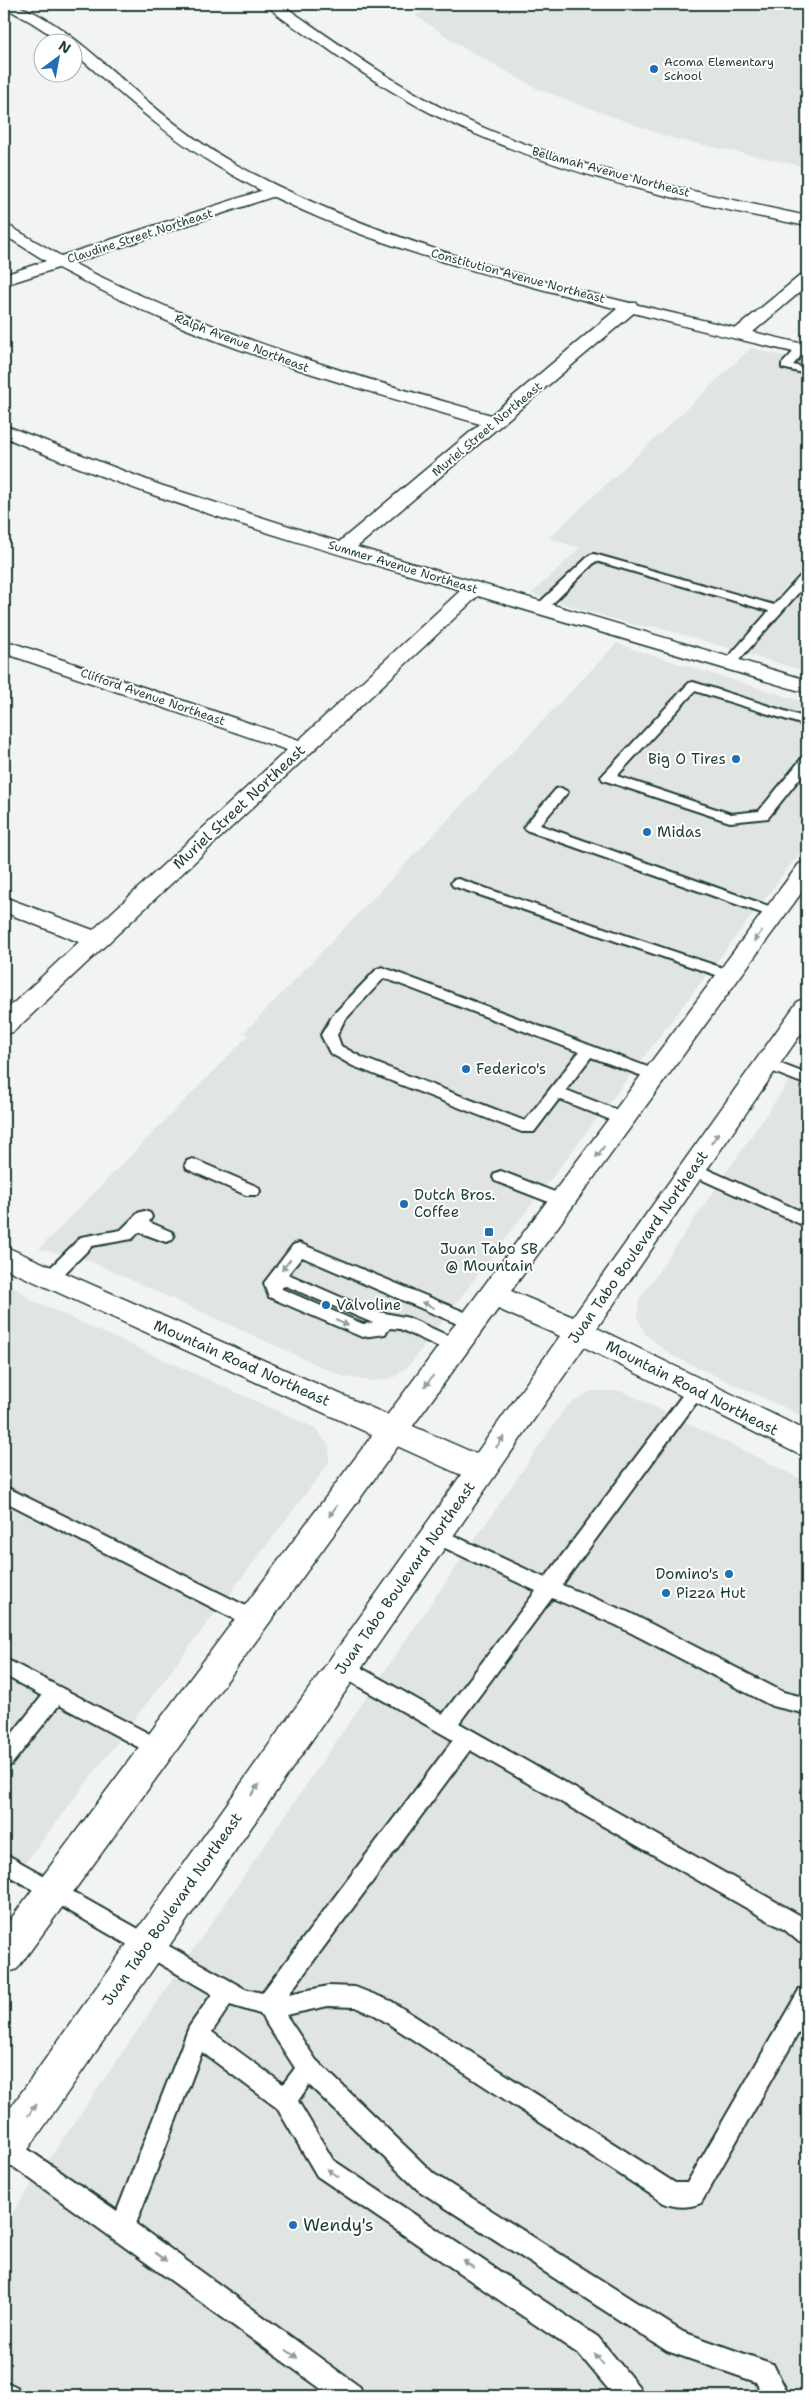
<svg xmlns="http://www.w3.org/2000/svg" width="811" height="2400" viewBox="0 0 811 2400" font-family="'Shantell Sans',sans-serif">
  <style>
    .built { fill: #e0e4e3 }
    .lines { fill: none; stroke-linecap: round; stroke-linejoin: round }
    .lane-casing { stroke: #1f3d34; stroke-width: 4 }
    .street-casing { stroke: #1f3d34; stroke-width: 3 }
    .secondary-casing { stroke: #1f3d34; stroke-width: 3 }
    .lane { fill: #fff; fill-rule: evenodd }
    .street { fill: #fff; fill-rule: evenodd }
    .secondary { fill: #fff; fill-rule: evenodd }
    .oneway { fill: #8f9e9a }
    .poi-dot { fill: #1f6fb2; stroke: #fff; stroke-width: 2 }
    .labels { text-anchor: middle; dominant-baseline: central; stroke-width: 4; stroke-linejoin: round; paint-order: stroke }
    .far-poi-label { font-size: 12px; fill: #1f3d34; stroke: #fff; text-anchor: start }
    .far-street-label { font-size: 12px; fill: #1f3d34; stroke: #fff }
    .poi-label { font-size: 15px; fill: #1f3d34; stroke: #fff; text-anchor: start }
    .street-label { font-size: 15px; fill: #1f3d34; stroke: #fff }
    .near-poi-label { font-size: 18px; fill: #1f3d34; stroke: #fff; text-anchor: start }
  </style>
  <rect width="100%" height="100%" fill="#f2f3f3"/>
  <filter id="ink" filterUnits="userSpaceOnUse"><feTurbulence type="fractalNoise" baseFrequency=".02" numOctaves="2"/><feDisplacementMap in="SourceGraphic" scale="10" xChannelSelector="R" yChannelSelector="G"/><feConvolveMatrix kernelMatrix="1 2 1 2 8 2 1 2 1" color-interpolation-filters="sRGB"/></filter>
  <g filter="url(#ink)">
    <g class="built">
      <path d="M442,4H807V167L671,138L538,89L464,48L415,15Z"/>
      <path d="M751,348L807,362V672L658,627L635,625L531,594L580,548L549,538Z"/>
      <path d="M617,643L638,651L807,703V843L409,1365L395,1377L373,1381L344,1377L83,1258L39,1249L249,1035L244,1033Z"/>
      <path d="M807,1055V1418L673,1356L645,1334L638,1318L639,1300Z"/>
      <path d="M8,1282L31,1300L315,1428L329,1446V1463L4,1891V1285Z"/>
      <path d="M590,1391H622L807,1482V2396H4V2225L566,1407Z"/>
    </g>
    <g class="lines">
      <g class="lane-casing">
        <g id="lane">
          <path d="M802,346L807,349L793,365L807,368V374L782,368V364L798,347Z"/>
          <path d="M594,554L774,605L803,573L807,572V583L733,667H725L723,664L725,661L769,611L596,561L545,611H537L535,608L537,605L590,555Z"/>
          <path d="M693,682L807,718V726L695,691L617,776L731,814L759,811L802,758L807,757V769L768,818L730,822L603,780L601,777L689,683Z"/>
          <path d="M561,788L568,792L540,825L780,910L782,913L780,916H770L526,830L524,827L526,824L556,789Z"/>
          <path d="M458,879L735,972L737,975L735,978H725L453,886L451,883L453,880Z"/>
          <path d="M382,967L661,1072L664,1076L661,1080L656,1081L591,1057L566,1090L630,1115L632,1119L630,1123H618L559,1099L534,1132H522L353,1066L330,1053L321,1035L333,1015L377,969ZM384,978L579,1052L525,1121L363,1058L341,1046L337,1035L344,1021Z"/>
          <path d="M768,1059L807,1074V1085L763,1068L760,1064L763,1060Z"/>
          <path d="M193,1159L258,1187L260,1191L258,1195H246L187,1169L185,1165L187,1161Z"/>
          <path d="M693,1163L807,1214V1227L687,1173L685,1169L687,1165Z"/>
          <path d="M501,1171L570,1198L572,1202L570,1206L564,1208L495,1181L493,1177L495,1173Z"/>
          <path d="M144,1211L150,1213L152,1217L149,1222L172,1232L174,1236L172,1240L166,1242L139,1232L132,1239L92,1246L57,1281L51,1283L45,1281L43,1277L45,1273L81,1237L121,1230L138,1213Z"/>
          <path d="M299,1243L479,1318L482,1323L479,1328L473,1329L467,1328L302,1257L288,1274L370,1310L409,1318L462,1342L465,1347L462,1352L456,1354L450,1352L400,1329L390,1328L385,1334L362,1337L269,1297L264,1283L293,1245ZM286,1286L373,1323L363,1324L282,1289V1287Z"/>
          <path d="M696,1383L702,1385L705,1390L702,1395L562,1585L630,1613L783,1692L807,1698V1714L772,1706L616,1625L552,1598L459,1723L801,1916L807,1922V1945L799,1942L785,1930L470,1750L289,1994L328,1986L355,1987L391,2001L675,2183H687L799,1990L807,1987V2018L701,2203C689,2208 676,2208 664,2203L375,2015L355,2007L328,2006L286,2015L316,2060L434,2174L683,2332L773,2364L789,2396H763L756,2382L667,2351L418,2190L309,2085L298,2101L333,2160L598,2337L639,2387L642,2396H614L580,2355L317,2176L277,2108L202,2052L136,2224L360,2387L363,2396H331L4,2160L5,2135L13,2139L117,2211L189,2027L212,1994L4,1873V1853L245,1989L262,1993L453,1740L335,1673L332,1667L335,1661L342,1659L349,1661L443,1714L536,1591L428,1540L426,1535L428,1530L435,1527L442,1530L545,1578L690,1385ZM230,2005L260,2014L295,2068L283,2084L212,2032Z"/>
          <path d="M4,1486L260,1613L263,1619L260,1625L253,1627L246,1625L4,1501Z"/>
          <path d="M4,1658L165,1742L168,1748L165,1754L158,1757L151,1754L59,1705L11,1765L4,1768V1744L42,1696L4,1675Z"/>
          <path d="M4,2381L17,2387L20,2396H4Z"/>
        </g>
      </g>
      <g class="street-casing">
        <g id="street">
          <path d="M267,4H281C339,44 396,86 460,117C569,169 690,190 807,216V226C688,203 561,175 451,123C406,102 364,75 324,46C312,38 273,15 267,4Z"/>
          <path d="M276,186L281,188L284,191L281,194L73,263C207,332 346,374 491,415L624,303H636L638,307L636,311L357,547L807,680V693L478,596L13,1032L4,1034V1012L79,942L4,912V897L93,930L287,750L4,653V640L299,740L461,590C306,545 152,501 4,437V425L160,485L339,542L480,424C377,394 273,365 174,324C134,307 96,288 58,268L4,285V275L46,261L4,235V223L61,256Z"/>
          <path d="M807,273V286L746,338H734L731,334L734,330L801,275Z"/>
          <path d="M4,1246L492,1461L496,1470L492,1479L481,1482L470,1479L4,1268Z"/>
        </g>
      </g>
      <g class="secondary-casing">
        <g id="secondary">
          <path d="M4,4C47,4 117,77 152,105C178,127 206,148 235,164C411,261 615,298 807,345V355C733,339 660,320 587,301C463,269 333,235 222,169C167,137 120,93 72,51V42H62L31,22L4,7Z"/>
          <path d="M807,862V885L511,1291L573,1317L798,1001L807,999V1025L597,1328L807,1431V1457L796,1453L584,1347L18,2164L4,2169V2117L560,1336L498,1309L17,1969L4,1974V1928L799,864Z"/>
        </g>
      </g>
      <use href="#lane" class="lane"/>
      <use href="#street" class="street"/>
      <use href="#secondary" class="secondary"/>
    </g>
    <defs><path id="oneway-solid" d="M-6-.8H1V-3.2L6.5 0L1 3.2V.8H-6Z" transform="scale(1.25)"/></defs>
    <g class="oneway">
      <use href="#oneway-solid" transform="translate(758 936) rotate(126)"/>
      <use href="#oneway-solid" transform="translate(715 1138) rotate(-55)"/>
      <use href="#oneway-solid" transform="translate(600 1152) rotate(126)"/>
      <use href="#oneway-solid" transform="translate(286 1265) rotate(128)"/>
      <use href="#oneway-solid" transform="translate(428 1305) rotate(-156)"/>
      <use href="#oneway-solid" transform="translate(342 1323) rotate(24)"/>
      <use href="#oneway-solid" transform="translate(429 1381) rotate(127)"/>
      <use href="#oneway-solid" transform="translate(500 1442) rotate(-55)"/>
      <use href="#oneway-solid" transform="translate(333 1511) rotate(126)"/>
      <use href="#oneway-solid" transform="translate(255 1790) rotate(-55)"/>
      <use href="#oneway-solid" transform="translate(32 2110) rotate(-55)"/>
      <use href="#oneway-solid" transform="translate(333 2173) rotate(-146)"/>
      <use href="#oneway-solid" transform="translate(161 2257) rotate(36)"/>
      <use href="#oneway-solid" transform="translate(468 2264) rotate(-146)"/>
      <use href="#oneway-solid" transform="translate(292 2354) rotate(36)"/>
      <use href="#oneway-solid" transform="translate(599 2359) rotate(-129)"/>
    </g>
  </g>
  <g class="poi-dot">
    <circle cx="654" cy="69" r="5"/>
    <circle cx="736" cy="759" r="5"/>
    <circle cx="647" cy="832" r="5"/>
    <circle cx="466" cy="1069" r="5"/>
    <circle cx="404" cy="1204" r="5"/>
    <rect x="484" y="1227" width="10" height="10" rx="2.5"/>
    <circle cx="326" cy="1305" r="5"/>
    <circle cx="729" cy="1574" r="5"/>
    <circle cx="666" cy="1593" r="5"/>
    <circle cx="293" cy="2225" r="5"/>
  </g>
  <g class="labels">
    <g class="far-poi-label">
      <text x="664" y="62">Acoma Elementary<tspan x="664" dy="14">School</tspan></text>
    </g>
    <g class="far-street-label">
      <text transform="translate(611 172) rotate(15)">Bellamah Avenue Northeast</text>
      <text transform="translate(140 236) rotate(-18)">Claudine Street Northeast</text>
      <text transform="translate(518 276) rotate(15)">Constitution Avenue Northeast</text>
      <text transform="translate(242 343) rotate(21)">Ralph Avenue Northeast</text>
      <text transform="translate(487 429) rotate(-40)">Muriel Street Northeast</text>
      <text transform="translate(403 567) rotate(17)">Summer Avenue Northeast</text>
      <text transform="translate(153 697) rotate(19)">Clifford Avenue Northeast</text>
    </g>
    <g class="poi-label">
      <text x="726" y="759" text-anchor="end">Big O Tires</text>
      <text x="657" y="832">Midas</text>
      <text x="476" y="1069">Federico's</text>
      <text x="414" y="1195">Dutch Bros.<tspan x="414" dy="17">Coffee</tspan></text>
      <text x="489" y="1249" text-anchor="middle">Juan Tabo SB<tspan x="489" dy="17">@ Mountain</tspan></text>
      <text x="336" y="1305">Valvoline</text>
      <text x="719" y="1574" text-anchor="end">Domino's</text>
      <text x="676" y="1593">Pizza Hut</text>
    </g>
    <g class="street-label">
      <text transform="translate(239 807) rotate(-43)">Muriel Street Northeast</text>
      <text transform="translate(638 1247) rotate(-55)">Juan Tabo Boulevard Northeast</text>
      <text transform="translate(242 1363) rotate(24)">Mountain Road Northeast</text>
      <text transform="translate(692 1388) rotate(27)">Mountain Road Northeast</text>
      <text transform="translate(405 1578) rotate(-55)">Juan Tabo Boulevard Northeast</text>
      <text transform="translate(172 1909) rotate(-55)">Juan Tabo Boulevard Northeast</text>
    </g>
    <g class="near-poi-label">
      <text x="303" y="2225">Wendy's</text>
    </g>
  </g>
  <rect width="811" height="2400" fill="none" stroke="#fff" stroke-width="20"/>
  <rect x="10" y="10" width="791" height="2380" fill="none" stroke="#1f3d34" stroke-width="2" filter="url(#ink)"/>
  <g transform="translate(58 58) rotate(32)"><circle r="24" fill="#ffffff" stroke="#a5b1ae"/>
  <path d="M0-4L9 19L0 12L-9 19Z" fill="#1f6fb2"/>
  <text y="-8" font-size="14" font-weight="bold" text-anchor="middle" fill="#1f3d34">N</text>
  </g>
</svg>
